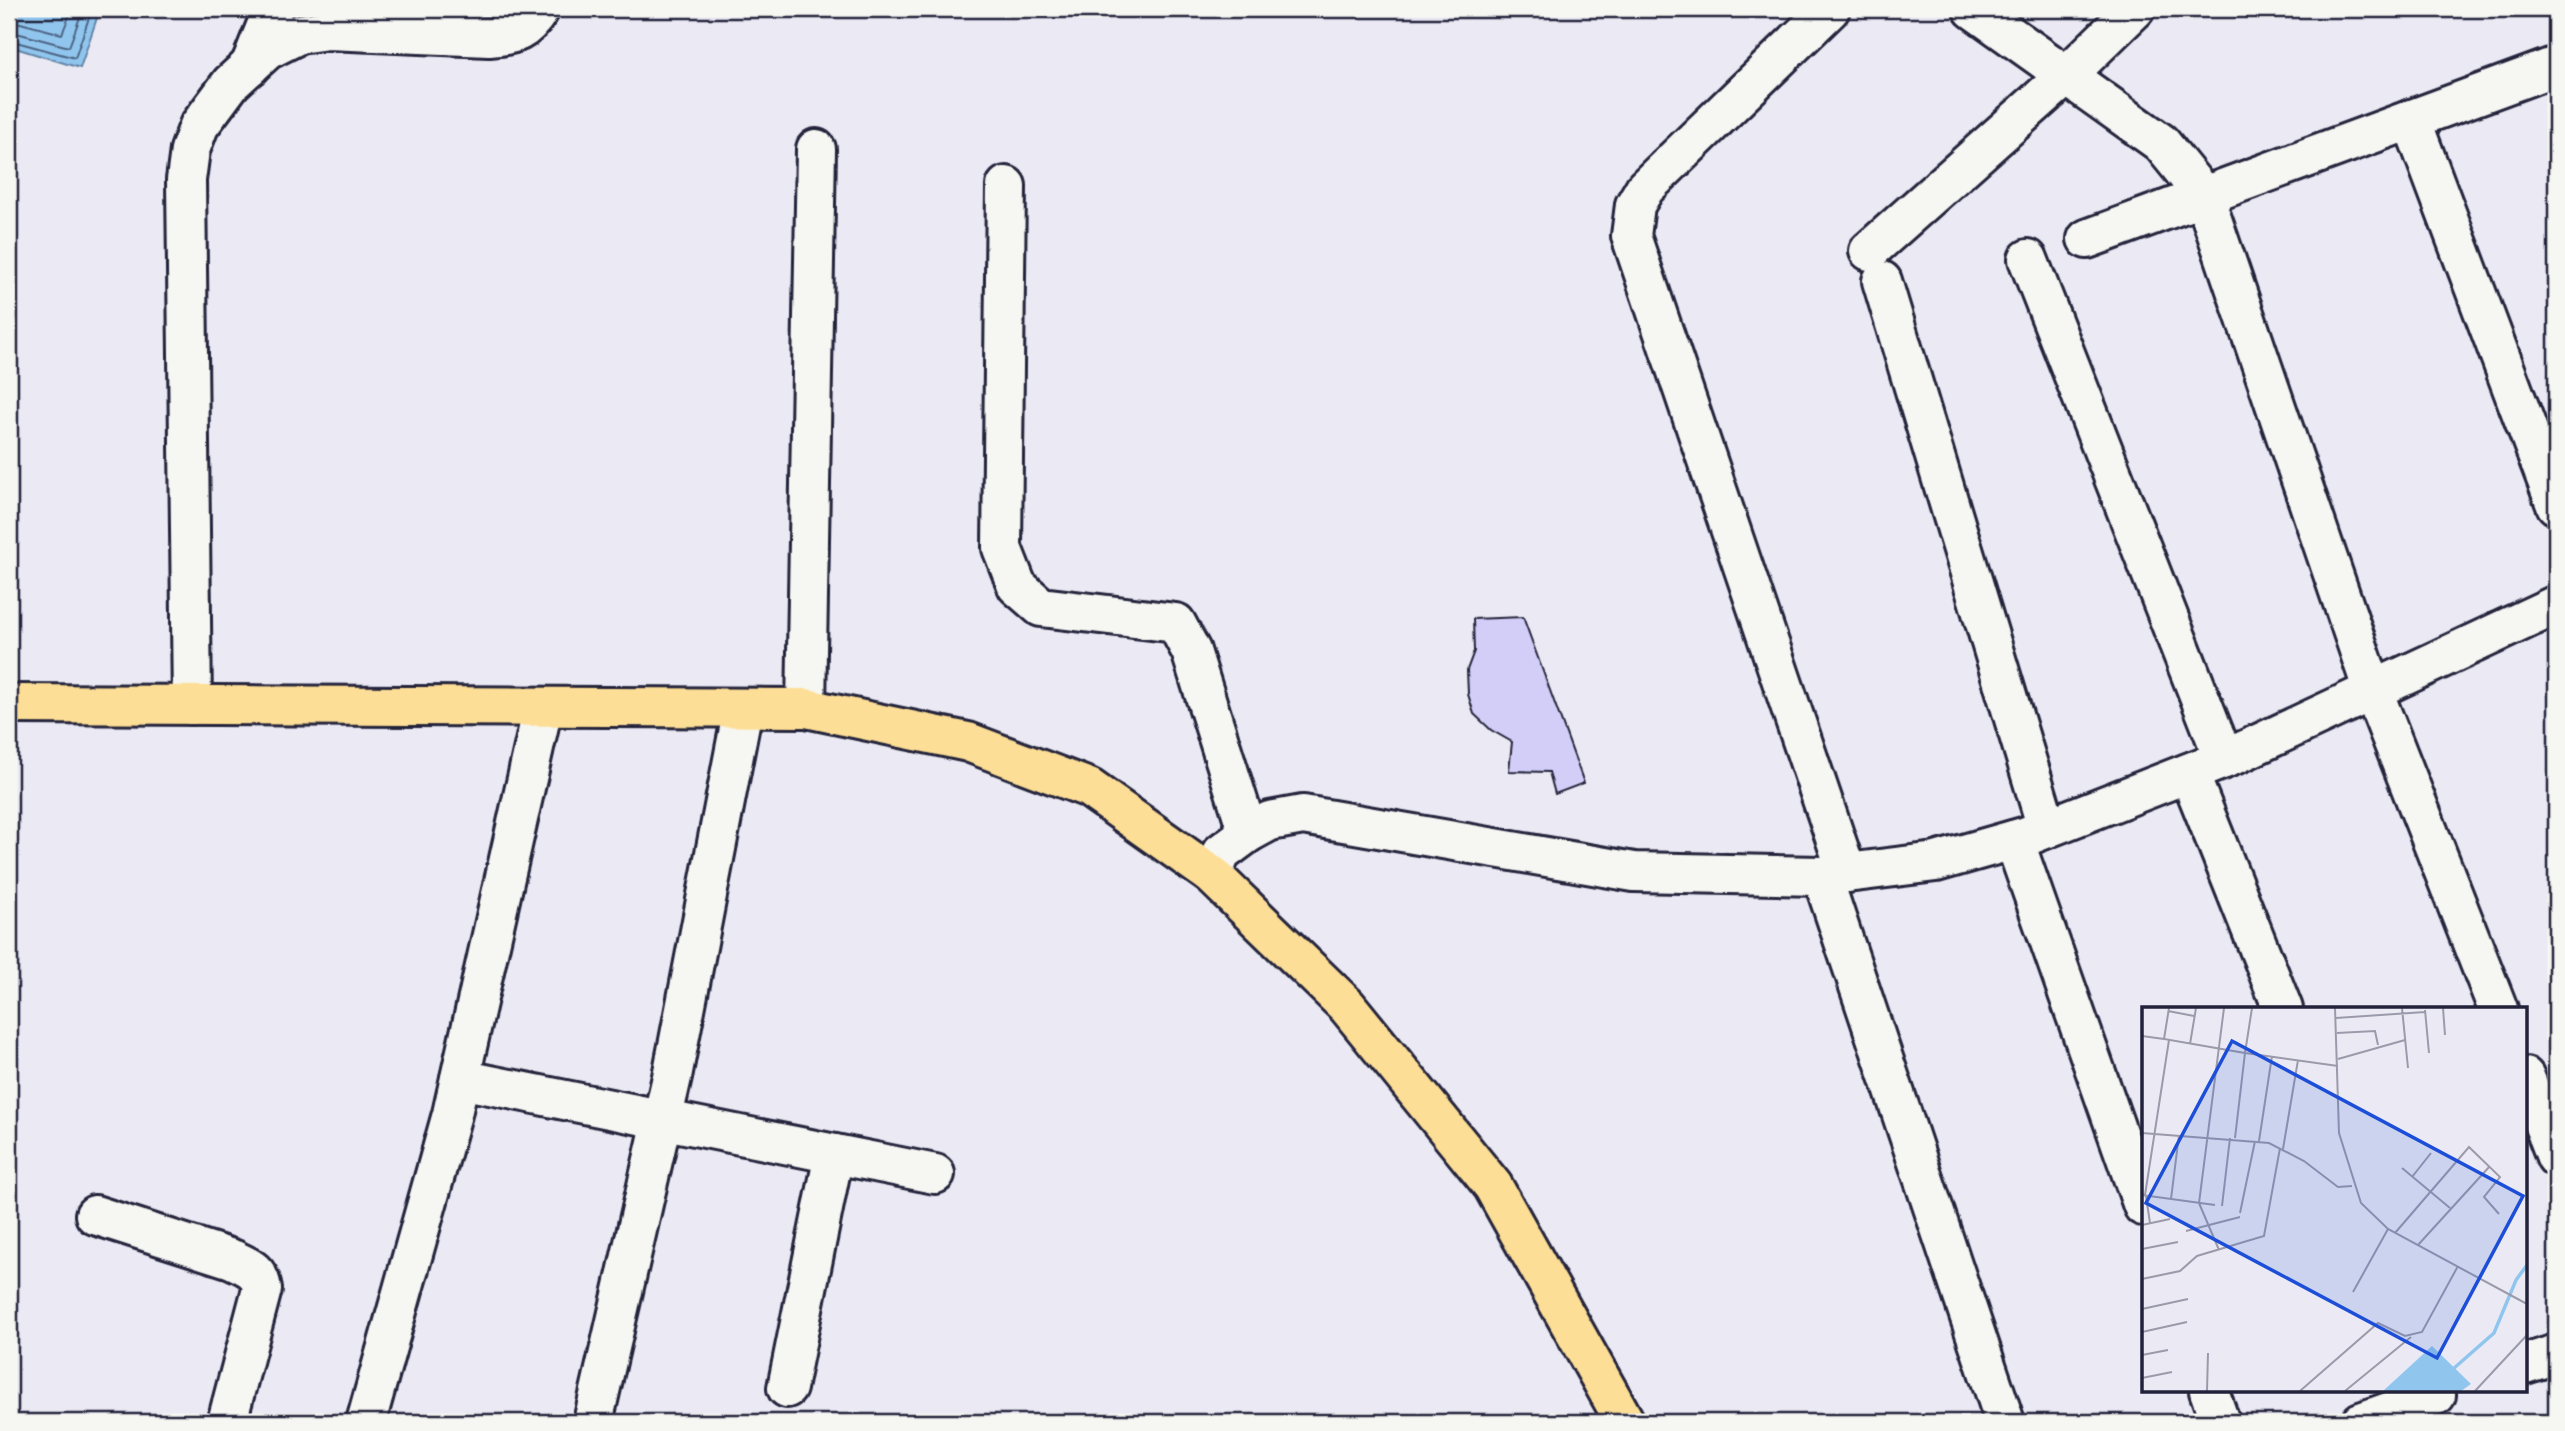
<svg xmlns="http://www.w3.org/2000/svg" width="2565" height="1431" viewBox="0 0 2565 1431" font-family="Pangolin,sans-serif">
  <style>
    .water { fill: #90c6ee; stroke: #6484a6; stroke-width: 2 }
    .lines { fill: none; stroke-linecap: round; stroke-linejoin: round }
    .shore { stroke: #4e6483; stroke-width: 2 }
    .building { fill: #d2cef7; stroke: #22223b; stroke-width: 2 }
    .minor-casing { stroke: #22223b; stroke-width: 44 }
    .major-casing { stroke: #22223b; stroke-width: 44 }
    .minor { stroke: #f6f6f2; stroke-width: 38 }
    .major { stroke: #fdde96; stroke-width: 38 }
    .inset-river { fill: none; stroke: #90c6ee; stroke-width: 3.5 }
    .inset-road { fill: none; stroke: #9b9aaa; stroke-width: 2 }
    .view { fill: #1d4ed8; fill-opacity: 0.15; stroke: #1d4ed8; stroke-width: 3.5 }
    .inset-edge { fill: none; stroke: #22223b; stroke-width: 3.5 }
  </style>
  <rect width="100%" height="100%" fill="#ebeaf4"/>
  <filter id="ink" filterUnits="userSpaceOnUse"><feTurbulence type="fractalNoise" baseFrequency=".0143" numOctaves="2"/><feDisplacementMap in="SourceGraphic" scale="14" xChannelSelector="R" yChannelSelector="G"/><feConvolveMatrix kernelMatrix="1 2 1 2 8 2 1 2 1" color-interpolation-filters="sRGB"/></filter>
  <g filter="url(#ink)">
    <path class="water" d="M9,9H100L80,68L9,46Z"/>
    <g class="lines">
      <g class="shore">
        <path d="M9,20L62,34L72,9"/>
        <path d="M9,31L69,47L83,9"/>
        <path d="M9,40L75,58L92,9"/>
      </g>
    </g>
    <path class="building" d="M1523,617L1584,783L1555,794L1549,772L1509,771L1512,742L1491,730L1474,714L1468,694L1467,670L1474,651L1473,619Z"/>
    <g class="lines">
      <g class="minor-casing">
        <g id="minor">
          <path d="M1830,9L1645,188L1635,205L1631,236L1847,873"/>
          <path d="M1973,9L2161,143L2204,196L2373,691L2498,1009"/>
          <path d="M250,66L273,9"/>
          <path d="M2411,119L2556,505"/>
          <path d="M1006,186L1002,548L1017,586L1041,607L1176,623L1191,651L1248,833"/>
          <path d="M2087,239L2556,66"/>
          <path d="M1869,251L2067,75L2135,9"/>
          <path d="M2028,259L2224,759"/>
          <path d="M1882,281L2047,828"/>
          <path d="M192,705L186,180L190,150L199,126L231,83L267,50L299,34L328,30L489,37C516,35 525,32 540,9"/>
          <path d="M806,708L816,149"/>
          <path d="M2189,773L2283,1009"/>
          <path d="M2014,840L2143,1206"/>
          <path d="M1212,875L1221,853L1248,833L1270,821L1303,815L1634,872L1822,876L1936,862L2027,836L2239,753L2556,605"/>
          <path d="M1822,876L2005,1422"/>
          <path d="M2525,1077L2556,1157"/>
          <path d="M460,1079L935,1174"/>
          <path d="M95,1215L232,1259C249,1267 259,1270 262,1289L227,1422"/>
          <path d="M2525,1364L2556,1354"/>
          <path d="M787,1388L834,1154"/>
          <path d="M2209,1391L2220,1422"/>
          <path d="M366,1422L452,1114L543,707"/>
          <path d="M593,1422L672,1077L743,708"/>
          <path d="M2361,1422L2436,1395L2435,1391"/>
        </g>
      </g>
      <g class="major-casing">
        <path id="major" d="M9,704L806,708L968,742L1089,788L1212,875L1347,1006L1493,1186L1625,1422"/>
      </g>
      <use href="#minor" class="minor"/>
      <use href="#major" class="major"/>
    </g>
  </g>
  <g transform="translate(2142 1007)">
    <rect width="385" height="385" fill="#ebeaf4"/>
    <path d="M290,339L329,377L319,384H241Z" fill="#90c6ee"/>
    <path class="inset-river" d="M286,384L352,326L374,273L385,258"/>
    <path class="inset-road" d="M27,1L22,32L103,46L110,1M193,1L197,126L219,196L246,222L385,297M260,1L266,61M301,1L303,28M283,3L287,46M26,4L52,9M194,11L283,5M195,26L233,24L236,38M0,29L22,32M48,37L54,1M196,52L263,33M0,126L127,136L162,154L196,180L210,179M93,131L103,46L196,59M117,134L130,49M141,142L156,53M260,161L308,201M270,170L289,146M0,188L73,198M3,188L27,33M4,189L8,216M29,192L37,128M80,199L88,131M98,206L113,134M0,218L28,212M44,224L98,210M253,226L327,140L358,170L342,190L357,207M276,238L348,159M0,242L36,235M77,243L57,196L82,1M0,272L38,264L55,249L122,229L138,141M211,285L246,222M0,302L46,292M0,325L45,315M0,348L26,343M0,371L30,365M65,384L66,346M158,384L236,316L263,329L280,325L316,259M203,384L269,330M333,384L385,328"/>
    <path class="view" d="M90,34L381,189L295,351L4,196Z"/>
    <rect width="385" height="385" class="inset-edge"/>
  </g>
  <rect width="2565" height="1431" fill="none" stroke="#f6f6f2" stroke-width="35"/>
  <rect x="18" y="18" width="2530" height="1396" fill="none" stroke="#22223b" stroke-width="2.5" filter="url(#ink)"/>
</svg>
